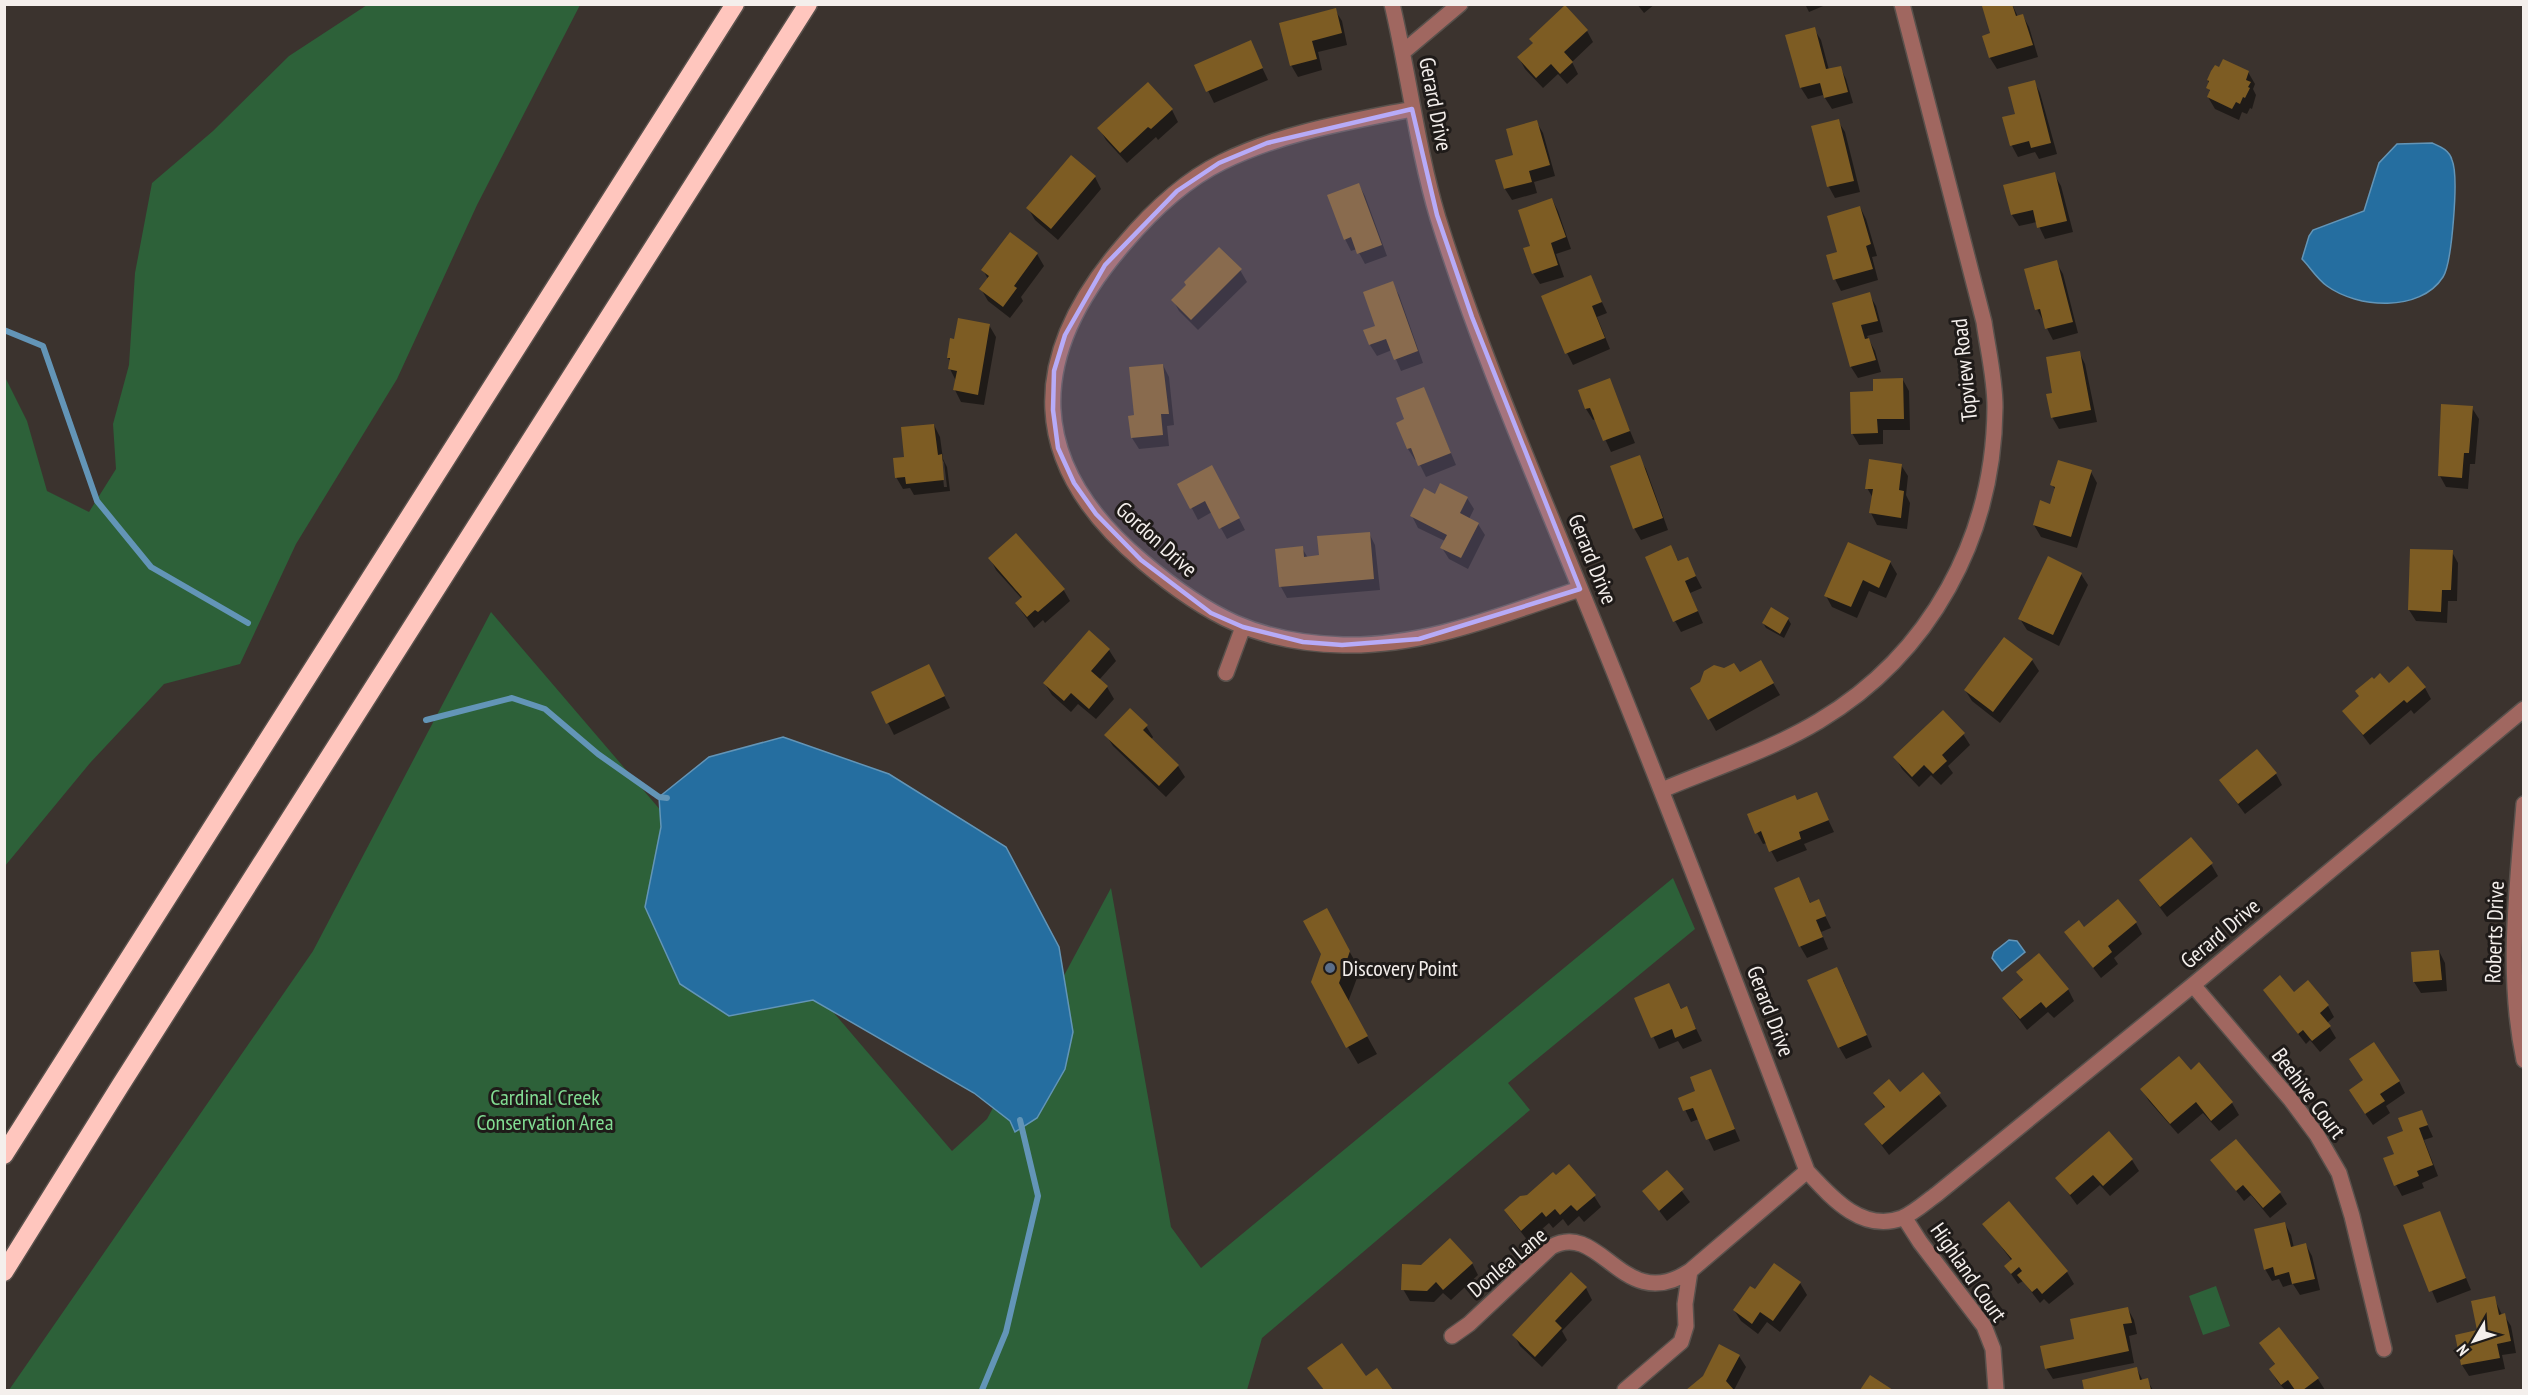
<svg xmlns="http://www.w3.org/2000/svg" width="2528" height="1395" font-family="'PT Sans Narrow',sans-serif">
<rect width="100%" height="100%" fill="#3b332e"/>
<path fill="#2d6139" d="M367 5H580L477 205 397 379 296 544 240 664 164 684 90 763 5 866V377L27 421 47 491 89 512 116 469 113 424 129 365 135 273 152 183 213 131 289 56Z
M491 612 952 1151 987 1119 1111 888 1171 1227 1201 1268 1673 878 1695 929 1508 1083 1530 1110 1262 1338 1247 1390H9L313 951Z
M2216 1286 2230 1326 2203 1335 2189 1296Z"/>
<path fill="#256ea0" stroke="#6395b7" stroke-width="1.5" d="M2432 143C2441 147 2449 150 2452 160 2459 176 2452 263 2443 277 2420 313 2357 308 2327 286 2317 279 2310 267 2302 259L2309 236 2313 230 2364 211 2379 163 2397 144Z
M783 737 889 774 1006 847 1059 947 1073 1032 1065 1069 1037 1118 1015 1132 1010 1121 974 1093 813 1000 729 1016 680 984 645 907 661 827 659 797 709 757Z
M2009 940 2017 941 2025 952 2002 971 1992 958 1994 952Z"/>
<path fill="#0007" fill-rule="evenodd" d="M1637 4H1655L1644 13Z
M1805 4H1828L1809 12Z
M1991 4H2012L2018 17 2023 16 2029 27 2038 57 1997 69 1990 58 1984 37 1992 34Z
M1335 10 1342 21 1347 45 1318 52 1322 70 1298 77 1291 65Z
M1814 29 1821 40 1829 70 1840 67 1846 79 1853 103 1832 109 1823 95 1808 99 1801 88Z
M1587 31 1593 42 1572 62 1578 74 1567 84 1558 74 1543 88 1525 69 1519 58Z
M1250 42 1268 80 1214 103 1196 66Z
M2248 72 2255 84 2253 89 2256 95 2252 109 2250 108 2247 114 2242 112 2239 120 2215 109 2208 97 2211 93 2208 88V80Z
M2034 81 2040 93 2057 154 2039 159 2035 152 2018 157 2012 146 2017 115Z
M1148 84 1172 110 1178 122 1158 140 1156 137 1127 163 1106 140 1099 128Z
M1536 121 1543 133 1555 176 1534 182 1537 193 1512 200 1505 189 1497 161 1515 156Z
M1838 121 1845 132 1860 192 1835 198 1829 187 1813 127Z
M1071 157 1095 177 1101 189 1058 240 1035 220 1028 208Z
M2054 174 2061 186 2073 232 2045 239 2037 222 2019 226 2012 215 2005 186Z
M1359 185 1365 196 1387 256 1365 264 1357 249 1351 251 1345 239Z
M1552 199 1558 211 1571 249 1556 254 1564 277 1540 284 1533 273 1532 247Z
M1860 207 1866 219 1877 256 1872 257 1878 280 1841 291 1835 279 1839 253Z
M1010 234 1037 254 1044 266 1021 297 1023 301 1010 318 988 301 981 289 988 279 983 270Z
M2056 262 2063 274 2078 333 2053 340 2037 309Z
M1240 270 1247 282 1198 330 1179 311 1173 300Z
M1590 277 1607 313 1597 317 1610 349 1573 365 1567 353Z
M1392 283 1399 295 1423 363 1401 371 1392 350 1377 356 1370 345Z
M1869 294 1876 306 1883 332 1867 336 1875 351 1881 372 1858 378 1851 367 1834 304Z
M989 325 996 337 984 405 961 402 955 390 956 381 950 369 951 362 948 358Z
M2079 352 2085 364 2097 422 2059 429 2052 417 2054 394Z
M1163 365 1169 377 1174 425 1167 426 1169 446 1139 449 1132 438 1136 417Z
M1609 380 1635 443 1611 452 1596 419 1593 420 1586 409 1580 391Z
M1903 380 1909 391 1910 430H1883V444L1859 445 1852 433 1874 393Z
M1424 389 1456 465 1426 477 1417 459 1415 460 1408 449 1406 420Z
M2472 408 2479 419 2475 464H2470L2468 489 2446 487 2440 476Z
M934 425 940 437 943 459 947 467 950 491 914 495 910 488 903 489 896 477 906 459ZM941 459 944 462 947 487H944Z
M1639 457 1646 469 1668 530 1641 540 1634 528Z
M1901 465 1908 476 1906 495 1910 503 1907 529 1877 525 1871 513 1873 498 1867 488Z
M2091 472 2097 483 2077 548 2041 537 2034 525 2051 505 2056 491 2052 485Z
M1218 478 1245 530 1227 539 1212 512 1198 520 1179 484Z
M1467 498 1474 509 1469 519 1478 524 1485 535 1468 569 1449 559 1442 548 1445 541 1418 528 1412 516Z
M1369 533 1375 545 1380 590 1287 598 1281 587 1302 548 1308 558 1321 557Z
M1671 547 1679 562 1687 559 1702 588 1690 593 1703 623 1681 632 1675 621Z
M2452 552 2458 563 2457 601H2448L2447 623 2416 621 2409 610Z
M990 558 1063 589 1070 601 1045 623 1043 620 1034 628 1016 604 1022 599 996 570Z
M1890 562 1897 574 1886 598 1869 591 1857 618 1832 607 1826 596Z
M2081 574 2088 585 2059 646 2027 630 2020 619Z
M1788 619 1791 624 1784 638 1766 628 1763 623Z
M1109 650 1116 661 1099 680 1107 687 1114 699 1096 719 1078 704 1071 712 1052 695 1045 684Z
M2032 660 2039 671 2000 723 1972 701 1965 690Z
M1761 662 1780 695 1716 731 1692 688 1739 673Z
M935 677 950 708 894 735 873 693Z
M2388 685 2425 688 2431 699 2414 714 2411 710 2370 745 2344 711 2360 697Z
M1146 726 1153 737 1151 740 1178 766 1185 777 1166 797 1113 746 1106 735Z
M1963 734 1970 745 1948 766 1953 773 1941 785 1931 775 1919 787 1902 769 1895 757Z
M2276 774 2282 785 2245 814 2220 780Z
M1816 794 1834 832 1804 844 1807 850 1777 862 1767 843 1763 844 1757 833 1797 802Z
M2211 864 2218 876 2167 917 2140 881Z
M1799 879 1811 904 1818 901 1831 928 1821 932 1828 949 1807 958 1800 946Z
M2136 923 2142 934 2114 958 2118 964 2101 978 2066 933Z
M1336 928 1360 970 1348 1002 1377 1054 1358 1064 1348 1047 1322 954Z
M2439 951 2445 963 2447 991 2421 993 2414 982Z
M2018 973 2068 989 2074 1001 2054 1018 2048 1012 2027 1030 2003 998 2023 981Z
M1843 980 1872 1047 1846 1059 1839 1047Z
M1669 985 1682 1010 1686 1008 1702 1041 1683 1049 1678 1041 1659 1049 1636 999Z
M2264 990 2294 994 2328 1006 2334 1017 2327 1023 2336 1038 2320 1052 2310 1040 2306 1044Z
M2199 1065 2232 1103 2239 1115 2219 1131 2203 1113 2178 1134 2149 1101 2142 1090 2191 1072Z
M1710 1071 1740 1141 1714 1151 1699 1119 1691 1122 1680 1099 1697 1092Z
M1923 1074 1947 1106 1889 1155 1866 1125 1885 1109 1875 1093 1900 1095Z
M2399 1081 2405 1093 2386 1106 2390 1113 2373 1125 2357 1102Z
M2421 1111 2433 1137 2424 1140 2438 1176 2422 1183 2424 1188 2402 1196 2396 1185V1155L2405 1132Z
M2108 1133 2132 1160 2139 1171 2110 1196 2100 1185 2077 1205 2057 1178Z
M2236 1141 2280 1193 2287 1204 2270 1218 2251 1195 2244 1201 2212 1160Z
M1667 1172 1690 1202 1667 1221 1644 1191Z
M1594 1196 1601 1207 1584 1222 1579 1216 1568 1226 1563 1219 1553 1228 1549 1223 1528 1241 1505 1211Z
M2009 1203 2067 1272 2074 1284 2049 1304 2044 1299 2040 1303 2023 1281 2018 1284 2013 1277 2006 1266 2012 1261 1984 1224Z
M2439 1213 2471 1290 2437 1303 2405 1226Z
M2285 1224 2291 1235 2294 1248 2306 1245 2312 1256 2320 1290 2300 1295 2293 1284 2283 1287 2279 1279 2272 1281 2265 1269Z
M1472 1263 1478 1275 1451 1300 1443 1293 1434 1302 1410 1301 1403 1289Z
M1775 1265 1800 1283 1807 1295 1780 1332 1767 1322 1758 1334 1741 1321 1734 1310 1756 1291Z
M1586 1288 1592 1300 1562 1331 1567 1340 1542 1367 1520 1346 1514 1335Z
M2494 1298 2502 1315H2504L2511 1326 2516 1353 2502 1355 2505 1369 2469 1376 2462 1365 2457 1336 2479 1331Z
M2128 1309 2134 1320 2137 1334 2129 1336 2134 1363 2053 1379 2046 1368 2076 1340Z
M2279 1329 2318 1379 2325 1390H2285L2277 1381 2271 1370 2276 1366 2261 1343Z
M1739 1356 1746 1367 1734 1390H1688L1704 1377Z
M1309 1368 1366 1378 1377 1370 1391 1390H1324Z
M2137 1369 2143 1381 2147 1380 2153 1390H2086L2084 1381Z"/>
<g fill="none" stroke-linecap="round" stroke-linejoin="round">
<path stroke="#6395b7" stroke-width="6" d="M4 330 43 346 97 501 151 567 248 623
M426 720 512 698 545 709 598 754 659 797 667 798
M982 1390 1006 1332 1038 1196 1020 1120"/>
</g>
<path fill="#7d5c23" d="M1986 4H2012L2016 16 2023 14 2033 45 1989 58 1982 36 1990 33 1982 6Z
M1565 5 1588 30 1564 52 1573 62 1560 74 1551 64 1536 78 1517 57 1533 43 1529 39Z
M1336 8 1342 33 1312 41 1317 59 1290 66 1279 23Z
M1815 27 1826 69 1841 66 1848 92 1824 98 1820 83 1800 88 1785 35Z
M1251 40 1263 68 1206 92 1194 65Z
M2223 59 2249 71 2246 80 2251 82 2248 87 2250 88 2245 98 2243 97 2240 104 2236 102 2232 109 2207 97 2210 90 2206 88 2209 81 2207 80 2211 71 2215 65 2219 67Z
M2035 80 2051 143 2031 148 2029 141 2010 146 2002 117 2015 114 2008 87Z
M1148 82 1173 109 1151 129 1148 127 1120 153 1097 128Z
M1839 119 1854 181 1827 187 1811 126Z
M1537 120 1550 165 1529 171 1532 182 1504 189 1495 160 1513 155 1506 129Z
M1071 155 1096 176 1051 229 1026 208Z
M2055 172 2067 221 2037 228 2033 210 2011 215 2003 185Z
M1359 183 1382 245 1357 254 1351 237 1344 240 1327 195Z
M1552 198 1566 237 1551 243 1558 265 1532 274 1523 248 1530 246 1518 210Z
M1860 206 1871 244 1866 246 1873 269 1833 280 1826 255 1837 252 1827 216Z
M1010 232 1038 253 1014 286 1017 288 1003 307 979 289 989 276 981 270Z
M1219 247 1242 269 1191 320 1171 300 1186 285 1184 282Z
M2057 260 2073 322 2045 329 2040 309 2035 310 2024 269Z
M1591 275 1602 302 1592 306 1605 338 1565 354 1541 296Z
M1393 281 1418 351 1394 360 1386 339 1369 345 1363 330 1375 326 1363 292Z
M1870 292 1878 321 1861 325 1865 339 1869 338 1876 360 1850 367 1832 303Z
M958 318 990 324 978 395 953 390 957 371 948 369 950 358H947L950 338 954 339Z
M2080 351 2091 410 2051 418 2046 394 2052 393 2046 357Z
M1163 364 1169 414H1161L1163 435 1131 438 1128 416 1134 415 1129 367Z
M1610 378 1630 431 1603 441 1590 408 1585 409 1578 390Z
M1903 378 1904 419H1877L1878 433 1851 434 1850 392 1873 391V379Z
M1424 387 1451 453 1418 466 1411 448 1407 449 1396 423 1404 419 1396 398Z
M2441 404 2473 406 2469 453H2464L2462 478 2438 476Z
M934 424 938 455 942 454 944 480 906 484 905 477 895 478 893 458 904 457 901 427Z
M1640 455 1663 518 1633 529 1610 466Z
M1869 459 1902 464 1899 490 1904 491 1901 518 1869 513 1873 489H1865Z
M2058 460 2092 470 2071 537 2033 525 2040 500 2050 504 2055 487 2050 485Z
M1212 465 1240 518 1219 529 1205 501 1190 509 1177 484Z
M1440 483 1468 497 1460 513 1479 523 1461 558 1440 548 1447 535 1410 516 1424 488 1435 494Z
M1370 532 1374 579 1279 587 1275 549 1303 546 1304 557 1319 555 1317 536Z
M1016 533 1065 589 1038 612 1035 610 1027 617 1015 603 1022 597 988 558Z
M1848 542 1891 561 1879 588 1863 580 1851 607 1824 596Z
M1671 545 1678 561 1688 557 1696 576 1685 581 1698 611 1673 622 1645 557Z
M2410 549 2453 550 2451 590H2442L2441 612 2408 610Z
M2048 556 2082 573 2053 635 2018 619Z
M1771 607 1789 618 1780 634 1762 623Z
M1089 630 1110 649 1091 671 1108 686 1089 709 1071 693 1064 701 1043 683Z
M2004 637 2033 659 1993 712 1964 690Z
M1761 660 1774 683 1708 720 1690 688 1700 682 1704 671 1714 665 1724 668 1734 663 1740 672Z
M929 664 945 696 886 724 871 692Z
M2408 666 2426 687 2407 703 2404 700 2363 735 2342 711 2359 696 2355 691 2372 677 2374 679 2380 673 2389 683Z
M1130 708 1148 725 1143 730 1179 765 1159 786 1104 735Z
M1943 710 1965 733 1942 755 1947 761 1933 774 1924 765 1912 777 1893 757Z
M2257 749 2277 773 2238 804 2219 780Z
M1817 792 1829 820 1799 832 1801 839 1769 852 1761 831 1755 834 1747 814 1795 795 1797 800Z
M2191 837 2213 863 2160 907 2139 880Z
M1799 877 1810 903 1819 899 1826 916 1816 920 1823 937 1799 947 1774 888Z
M2118 899 2137 922 2108 946 2112 952 2093 968 2064 932 2079 920 2084 927Z
M1327 908 1350 951 1339 983 1368 1036 1346 1048 1311 982 1321 954 1303 921Z
M2439 950 2442 980 2413 982 2411 952Z
M2039 953 2069 989 2046 1008 2041 1002 2020 1019 2002 998 2023 980 2016 972Z
M1837 967 1867 1035 1838 1048 1807 980Z
M2280 975 2294 992 2308 980 2329 1005 2320 1013 2331 1026 2312 1041 2303 1030 2298 1034 2263 990Z
M1669 983 1681 1009 1687 1006 1696 1029 1675 1038 1672 1029 1651 1038 1634 998Z
M2374 1042 2400 1081 2380 1094 2385 1101 2365 1114 2349 1090 2363 1080 2349 1059Z
M2179 1056 2191 1070 2199 1062 2233 1102 2211 1121 2196 1102 2170 1124 2140 1089Z
M1711 1069 1735 1129 1706 1140 1693 1108 1683 1111 1678 1098 1695 1091 1690 1077Z
M1923 1072 1941 1093 1882 1145 1864 1124 1885 1107 1873 1093 1889 1079 1900 1092Z
M2422 1110 2428 1125 2419 1128 2433 1165 2417 1171 2419 1176 2394 1186 2383 1158 2394 1154 2387 1137 2403 1131 2398 1118Z
M2109 1131 2133 1159 2103 1186 2093 1175 2070 1195 2055 1178Z
M2236 1139 2281 1192 2263 1208 2243 1185 2236 1191 2210 1160Z
M1569 1164 1596 1195 1577 1211 1571 1205 1560 1215 1555 1209 1546 1217 1542 1212 1521 1231 1504 1210 1520 1196 1527 1195 1553 1172 1556 1175Z
M1667 1170 1684 1189 1659 1211 1642 1191Z
M2009 1201 2068 1271 2042 1294 2037 1288 2032 1292 2017 1275 2022 1271 2019 1267 2011 1274 2004 1266 2012 1259 1982 1224Z
M2440 1211 2466 1278 2429 1292 2403 1225Z
M2285 1222 2291 1247 2306 1243 2315 1279 2292 1284 2289 1272 2275 1276 2273 1267 2264 1270 2254 1229Z
M1450 1238 1473 1263 1443 1290 1436 1282 1427 1291 1401 1290 1402 1264 1421 1265Z
M1774 1263 1801 1282 1773 1321 1760 1312 1752 1324 1733 1310 1750 1286 1755 1289Z
M1571 1272 1587 1287 1555 1321 1562 1328 1535 1357 1512 1335Z
M2495 1296 2499 1315 2505 1313 2511 1341 2497 1344 2500 1358 2461 1365 2455 1335 2477 1330 2471 1301Z
M2128 1307 2132 1323 2123 1324 2129 1351 2045 1369 2040 1346 2074 1339 2070 1319Z
M2279 1327 2319 1378 2303 1390H2295L2288 1380 2281 1385 2269 1369 2275 1364 2259 1343Z
M1342 1343 1366 1376 1377 1368 1393 1390H1324L1307 1368Z
M1719 1344 1740 1355 1726 1381 1734 1390H1686L1703 1376Z
M2137 1367 2140 1380 2148 1378 2151 1390H2084L2082 1380Z
M1870 1375 1893 1390H1860Z"/>
<g fill="none" stroke-linecap="round" stroke-linejoin="round">
<g stroke="#59514c" stroke-width="18">
<path id="minor" d="M1392 4C1409 75 1417 148 1438 218 1483 362 1546 502 1602 642 1673 817 1740 994 1807 1171 1831 1197 1862 1233 1902 1218 1914 1213 1926 1202 1937 1194L2193 985 2524 709
M1403 52 1460 4
M1412 109C1347 122 1281 133 1222 162 1183 181 1151 212 1124 244 1026 357 1026 464 1143 562 1207 616 1258 643 1343 645 1426 647 1503 614 1580 589
M1226 673 1243 627
M1662 790C1714 768 1771 750 1819 721 1931 654 1994 537 1995 407 1995 379 1988 350 1984 322L1902 4
M2524 804C2517 890 2506 975 2524 1060
M2193 985 2291 1100 2317 1135 2339 1173 2352 1216 2384 1349
M1904 1217 1920 1242 1984 1326 1993 1349 1996 1390
M1452 1336 1469 1324 1551 1247C1601 1219 1623 1316 1690 1271
M1625 1390 1681 1342 1686 1326 1685 1304 1690 1271 1807 1171"/>
</g>
<g stroke="#59514c" stroke-width="21">
<path id="highway" d="M4 1155 735 4
M4 1272 120 1086 808 4"/>
</g>
<use href="#minor" stroke="#a06760" stroke-width="15"/>
<use href="#highway" stroke="#ffc6be" stroke-width="18"/>
</g>
<path fill="#b7abf8" fill-opacity="0.2" stroke="#b7abf8" stroke-width="4.5" stroke-linejoin="round" d="M1412 109 1437 215 1472 317 1580 589 1419 639 1342 645 1303 642 1243 627 1211 613 1141 560 1096 514 1074 483 1058 448 1053 410 1054 371 1065 335 1105 265 1177 191 1219 163 1267 143Z"/>
<circle fill="#5c6f8a" stroke="#1f1b19" stroke-width="2" cx="1330" cy="968" r="6"/>
<g text-anchor="middle" stroke-width="6" stroke-linejoin="round" paint-order="stroke">
<g font-size="22" fill="#f4efec" stroke="#1f1b19">
<text transform="translate(1436 104) rotate(79)" y="8">Gerard Drive</text>
<text transform="translate(1964 370) rotate(-96)" y="8">Topview Road</text>
<text transform="translate(1157 539) rotate(42)" y="8">Gordon Drive</text>
<text transform="translate(1593 559) rotate(68)" y="8">Gerard Drive</text>
<text transform="translate(2494 932) rotate(-88)" y="8">Roberts Drive</text>
<text transform="translate(2220 933) rotate(-40)" y="8">Gerard Drive</text>
<text transform="translate(1771 1011) rotate(69)" y="8">Gerard Drive</text>
<text transform="translate(2309 1093) rotate(53)" y="8">Beehive Court</text>
<text transform="translate(1507 1262) rotate(-40)" y="8">Donlea Lane</text>
<text transform="translate(1969 1272) rotate(55)" y="8">Highland Court</text>
</g>
<g font-size="22" fill="#f4efec" stroke="#1f1b19" text-anchor="start">
<text x="1342" y="976">Discovery Point</text>
</g>
<g font-size="22" fill="#82dd93" stroke="#1f1b19">
<text x="545" y="1105">Cardinal Creek<tspan x="545" dy="25">Conservation Area</tspan></text>
</g>
</g>
<rect width="2528" height="1395" fill="none" stroke="#f4efec" stroke-width="12"/>
<g transform="translate(2474 1341) rotate(231)" stroke="#1f1b19" stroke-width="4.5" paint-order="stroke">
<path d="M0-4.5L10 22L0 15L-10 22Z" fill="#f4efec"/>
<text y="-9" font-size="16" font-weight="bold" text-anchor="middle" fill="#f4efec">N</text>
</g>
</svg>
